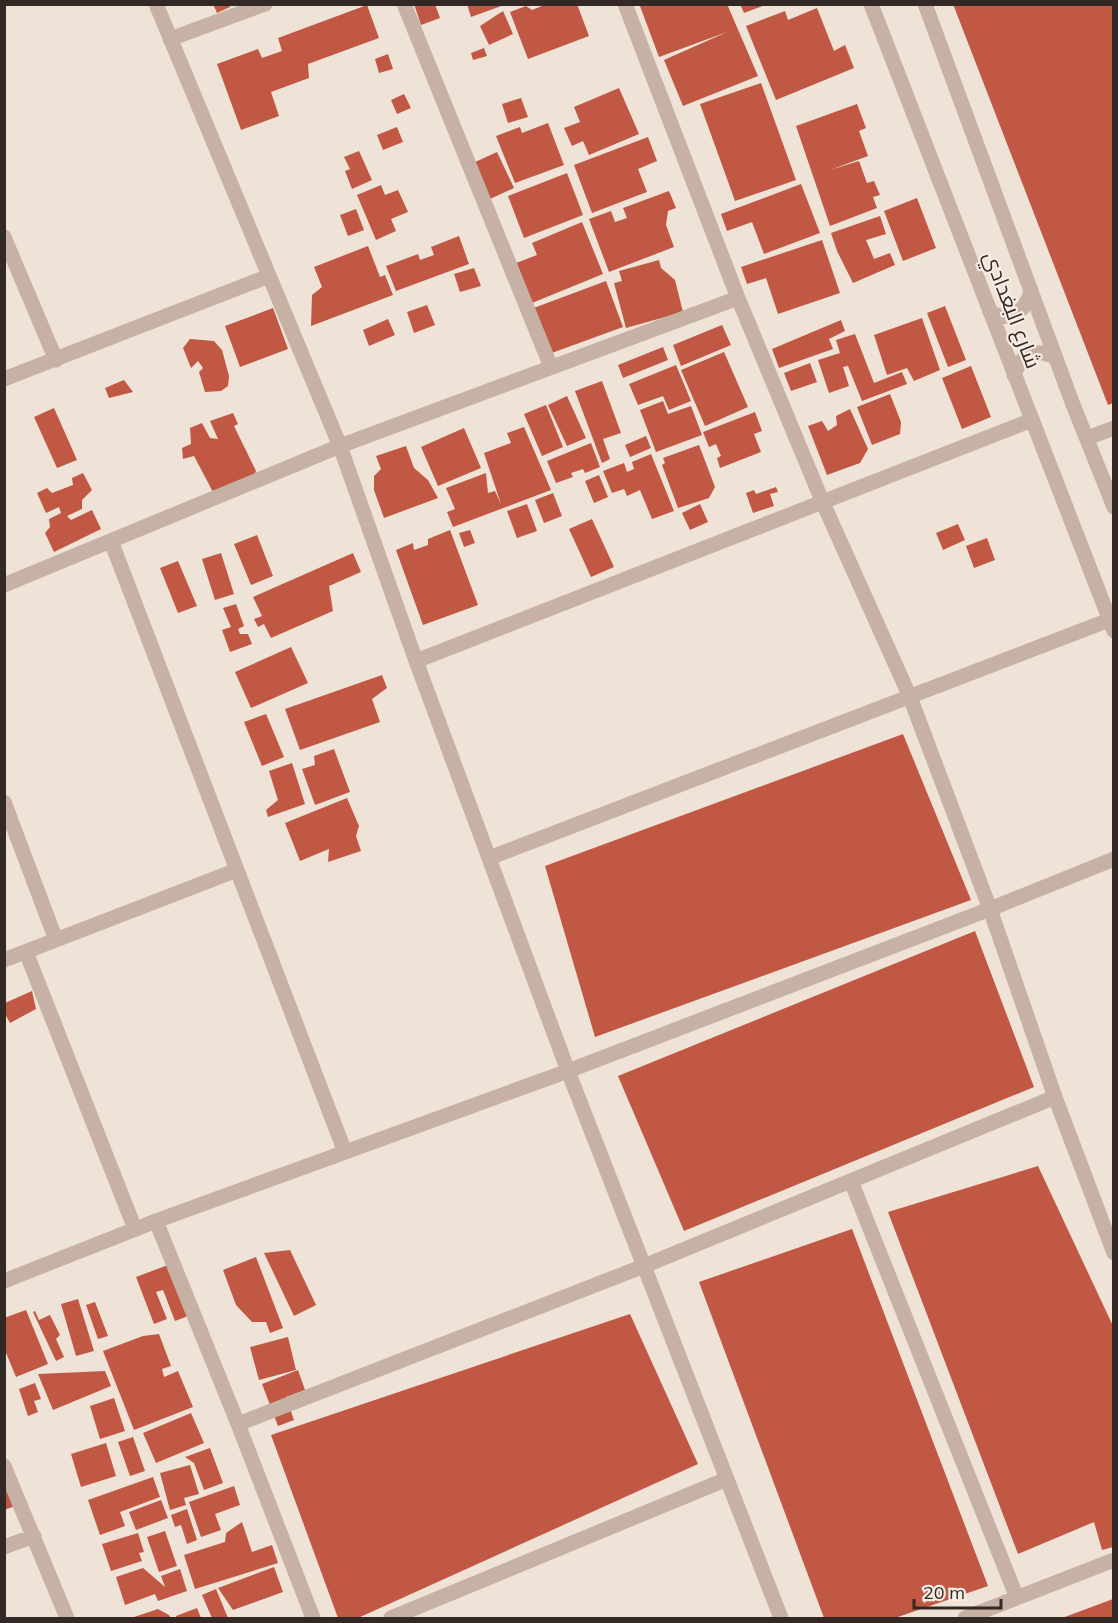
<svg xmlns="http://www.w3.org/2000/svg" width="1118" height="1623" font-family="Mulish,Cairo,sans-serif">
<rect width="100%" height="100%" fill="#efe2d7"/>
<path fill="#c05844" d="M213 4H229L230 7 217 13Z
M414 4H435L440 18 421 25Z
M467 4H504V5L471 17Z
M547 4H577L589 36 528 59 510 12 526 6 532 10Z
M643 4H727L758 76 683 106 664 60 727 32 659 57 640 6Z
M740 4H765V5L744 13Z
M953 4H1113V403L1108 405Z
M367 5 379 38 308 64 309 78 271 92 279 116 241 130 217 64 258 49 262 58 282 51 278 38Z
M817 8 834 51 845 45 854 68 776 100 746 26 785 11 788 20Z
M503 11 513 34 489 45 480 26Z
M484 48 487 56 473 60 471 53Z
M388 54 393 69 379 73 375 59Z
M761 83 796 180 735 201 700 104Z
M619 88 639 134 589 155 583 141 572 146 564 128 580 122 574 107Z
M404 94 411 108 397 114 391 100Z
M521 98 528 117 508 123 502 104Z
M857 104 866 128 859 131 868 156 830 170 859 161 867 183 874 181 880 195 873 197 877 208 830 226 796 126Z
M548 123 564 165 515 183 496 136 520 127 522 133Z
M397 127 403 142 383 150 377 135Z
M648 137 657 161 638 169 647 192 592 213 574 165Z
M359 151 372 180 352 189 345 171 350 169 344 157Z
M497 152 514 188 490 199 473 163Z
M567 173 583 215 524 238 508 196Z
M801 184 820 233 764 254 752 222 727 231 721 214Z
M381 185 385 195 398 190 408 212 391 219 396 231 376 240 357 195Z
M669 191 676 208 668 211 666 225 674 247 609 272 589 219 611 211 615 222 627 218 623 208Z
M917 198 936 248 903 261 884 211Z
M356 209 364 230 348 236 340 215Z
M880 216 886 234 866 240 874 259 890 253 895 265 853 283 837 251 831 233Z
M582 222 603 274 532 303 516 263 537 255 532 243Z
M459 236 469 264 396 291 386 266 418 254 420 260 434 255 431 247Z
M822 240 840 293 778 314 766 278 747 284 741 267Z
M368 246 380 277 385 275 393 295 311 326 312 295 322 287 314 267Z
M659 260 661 268 675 280 683 312 626 328 614 283 622 281 619 271Z
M474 268 481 286 460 292 454 274Z
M606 281 623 327 549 354 531 309Z
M427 305 435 325 414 333 407 312Z
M945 306 966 360 948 367 927 313Z
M273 308 288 349 240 367 225 326Z
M922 318 940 370 914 381 907 368 887 375 874 335Z
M388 319 395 335 369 346 363 330Z
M841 320 845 331 829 339 833 349 779 368 772 349Z
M722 325 731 345 681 366 673 345Z
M855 334 874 383 902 372 907 384 862 401 848 366 843 367 849 386 829 393 818 360 840 353 836 340Z
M190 339 214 341 222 350 229 376 228 386 221 391 205 392 199 372 203 368 198 361 191 368 183 348Z
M663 347 668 360 623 378 618 365Z
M724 352 748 407 705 426 681 370Z
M810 363 817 382 791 391 784 373Z
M676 365 691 401 669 410 663 396 638 405 629 384Z
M971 366 991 417 962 429 942 378Z
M124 380 133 392 109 398 105 388Z
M602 381 621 433 603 439 610 459 602 463 575 391Z
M890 394 901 422 900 434 872 445 857 407Z
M567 396 586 438 567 446 548 405Z
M663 401 668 414 691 406 702 435 656 452 640 410Z
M546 405 563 447 542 456 524 414Z
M54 408 77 460 57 468 34 417Z
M850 409 868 449 860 463 827 475 808 426 822 421 828 431 837 425 836 416Z
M755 412 762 431 754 434 761 452 720 468 717 458 721 456 716 444 709 447 703 432Z
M233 413 238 424 234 426 256 471 254 476 213 492 194 456 183 459 182 448 191 444 190 428 202 423 210 438 218 439 210 421Z
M524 427 551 490 453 527 447 512 455 509 446 488 486 473 488 493 495 491 501 504 484 453 511 443 507 433Z
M464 428 481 468 438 486 421 447Z
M646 436 651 448 630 457 625 445Z
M591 443 600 467 585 473 583 469 571 473 573 477 556 483 547 461Z
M699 445 715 487 709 498 678 508 662 465 665 463 663 458Z
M406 446 414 468 428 480 438 498 384 518 374 490V476L381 469 376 456Z
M651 454 674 511 652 519 640 490 627 496 624 489 612 493 603 471 624 463 627 472 634 469 632 462Z
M83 473 92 490 82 500V509L67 516 71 520 92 510 101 529 54 552 45 533 50 527 49 519 61 513 59 507 46 513 37 493 47 488 52 493 73 485 72 478Z
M599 475 608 497 594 503 585 481Z
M776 487 778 492 770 494 774 506 753 513 746 493 754 490 756 494Z
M553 493 562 516 544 523 535 500Z
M527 504 537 531 517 538 507 511Z
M700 504 708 522 690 530 682 513Z
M592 519 614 567 591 577 569 529Z
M958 524 965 540 943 550 936 533Z
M450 530 478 605 423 625 396 550 413 543 414 550 428 545V539Z
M470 530 475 543 464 547 459 533Z
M257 535 273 576 251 585 234 544Z
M987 538 995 560 974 568 966 546Z
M221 553 234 594 215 600 202 559Z
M353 553 361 572 329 586 333 611 271 638 264 624 258 627 254 619 262 616 253 597Z
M178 561 197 606 178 613 160 568Z
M236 604 244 626 238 629 240 634H248L252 644 230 652 222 630 231 627 223 608Z
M291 647 308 683 251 708 235 672Z
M382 675 387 688 372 699 380 722 300 750 285 709Z
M266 714 284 757 262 766 244 722Z
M903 734 971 900 595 1037 545 866Z
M334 749 350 792 315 805 302 769 315 765 314 756Z
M292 763 305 804 268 817 266 810 278 800 269 771Z
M347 798 359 826 356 836 361 851 328 862 329 849 300 861 285 823Z
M975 931 1034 1087 684 1231 618 1076Z
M32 991 36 1009 10 1023 5 1014V1003Z
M1038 1166 1113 1326V1547L1102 1550 1094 1522 1018 1554 888 1212Z
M852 1229 988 1586 895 1618H824L699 1282Z
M290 1250 316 1305 294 1316 264 1253Z
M256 1257 283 1328 270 1333 266 1322H252L236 1305 223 1270Z
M168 1265 188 1316 175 1321 163 1290 156 1292 167 1319 154 1324 136 1277Z
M78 1299 94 1351 76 1356 61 1304Z
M95 1302 108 1336 98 1339 86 1305Z
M26 1310 48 1364 16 1377 4 1348V1318Z
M35 1311 39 1320 50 1315 60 1335 56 1339 64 1357 56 1361 33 1312Z
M630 1314 698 1464 358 1618H338L271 1435Z
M159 1334 171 1366 162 1369 164 1377 178 1371 193 1407 134 1430 103 1351 143 1336Z
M288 1337 296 1370 259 1380 250 1347Z
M298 1370 305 1390 286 1397 294 1420 278 1426 262 1384Z
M105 1371 111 1386 53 1410 38 1374Z
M35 1383 41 1399 34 1401 38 1412 28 1416 19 1389Z
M114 1398 125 1431 100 1439 90 1406Z
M191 1413 204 1443 156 1463 143 1433Z
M133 1437 145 1471 130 1476 118 1442Z
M106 1443 116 1476 81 1487 71 1454Z
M210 1448 223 1483 204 1490 194 1463 185 1457Z
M190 1465 199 1494 184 1498 186 1505 170 1510 160 1473Z
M4 1472 18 1505 4 1510Z
M153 1477 160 1497 120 1512 125 1526 100 1535 88 1500Z
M234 1486 240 1505 215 1514 221 1530 201 1537 189 1502Z
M161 1500 168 1518 136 1530 129 1512Z
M187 1509 197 1540 187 1544 181 1525 175 1527 171 1515Z
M242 1522 252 1552 272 1545 278 1563 195 1589 184 1555 225 1542 226 1533Z
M165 1531 177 1566 159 1572 147 1537Z
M138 1533 144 1552 139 1553 142 1561 111 1571 102 1544Z
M274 1567 283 1592 233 1610 218 1588Z
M143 1568 165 1587 161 1576 180 1569 187 1591 158 1601 155 1594 125 1605 116 1577Z
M216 1589 228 1618H212L202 1595Z
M1113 1599V1618H1062Z
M197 1608 201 1618H177L176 1616Z
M158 1609 169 1615 171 1618H131Z"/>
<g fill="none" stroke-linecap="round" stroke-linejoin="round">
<path stroke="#c6b1a4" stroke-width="15" d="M156 4 340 446 416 661 568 1071 781 1618
M404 4 551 367
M625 4 738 298 823 503 910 697 990 909 1055 1097 1114 1253
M170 39 265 4
M4 237 56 360
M4 379 269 276
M1087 438 1114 428
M111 541 345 1152
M4 585 340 446 738 298
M416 661 1032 420
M4 802 56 940
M489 858 1109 620
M26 952 135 1229
M4 960 237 870
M851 1181 1017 1598
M156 1221 238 1424 313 1618
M4 1281 156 1221 568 1071 990 909 1114 859
M238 1424 644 1266 1055 1097
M4 1466 67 1618
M4 1547 34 1536
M391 1618 727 1479
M965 1618 1114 1560"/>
<path stroke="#c6b1a4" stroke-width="15" d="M871 4 1114 631
M925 4 1072 402 1114 507
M990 312C1009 323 1025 312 1031 292
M1014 375C1022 353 1035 348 1055 357"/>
</g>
<g text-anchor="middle" stroke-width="4.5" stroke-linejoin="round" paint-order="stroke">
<g font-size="21" fill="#322825" stroke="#f7ece3">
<text transform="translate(1012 310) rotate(69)" y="7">شارع البغدادي</text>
</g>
</g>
<rect width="1118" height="1623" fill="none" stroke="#322825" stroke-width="12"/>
<path d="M914 1599v9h87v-9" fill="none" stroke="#322825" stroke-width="3"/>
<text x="923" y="1599" font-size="18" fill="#322825" stroke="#f7ece3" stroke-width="4.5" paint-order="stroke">20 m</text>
</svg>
